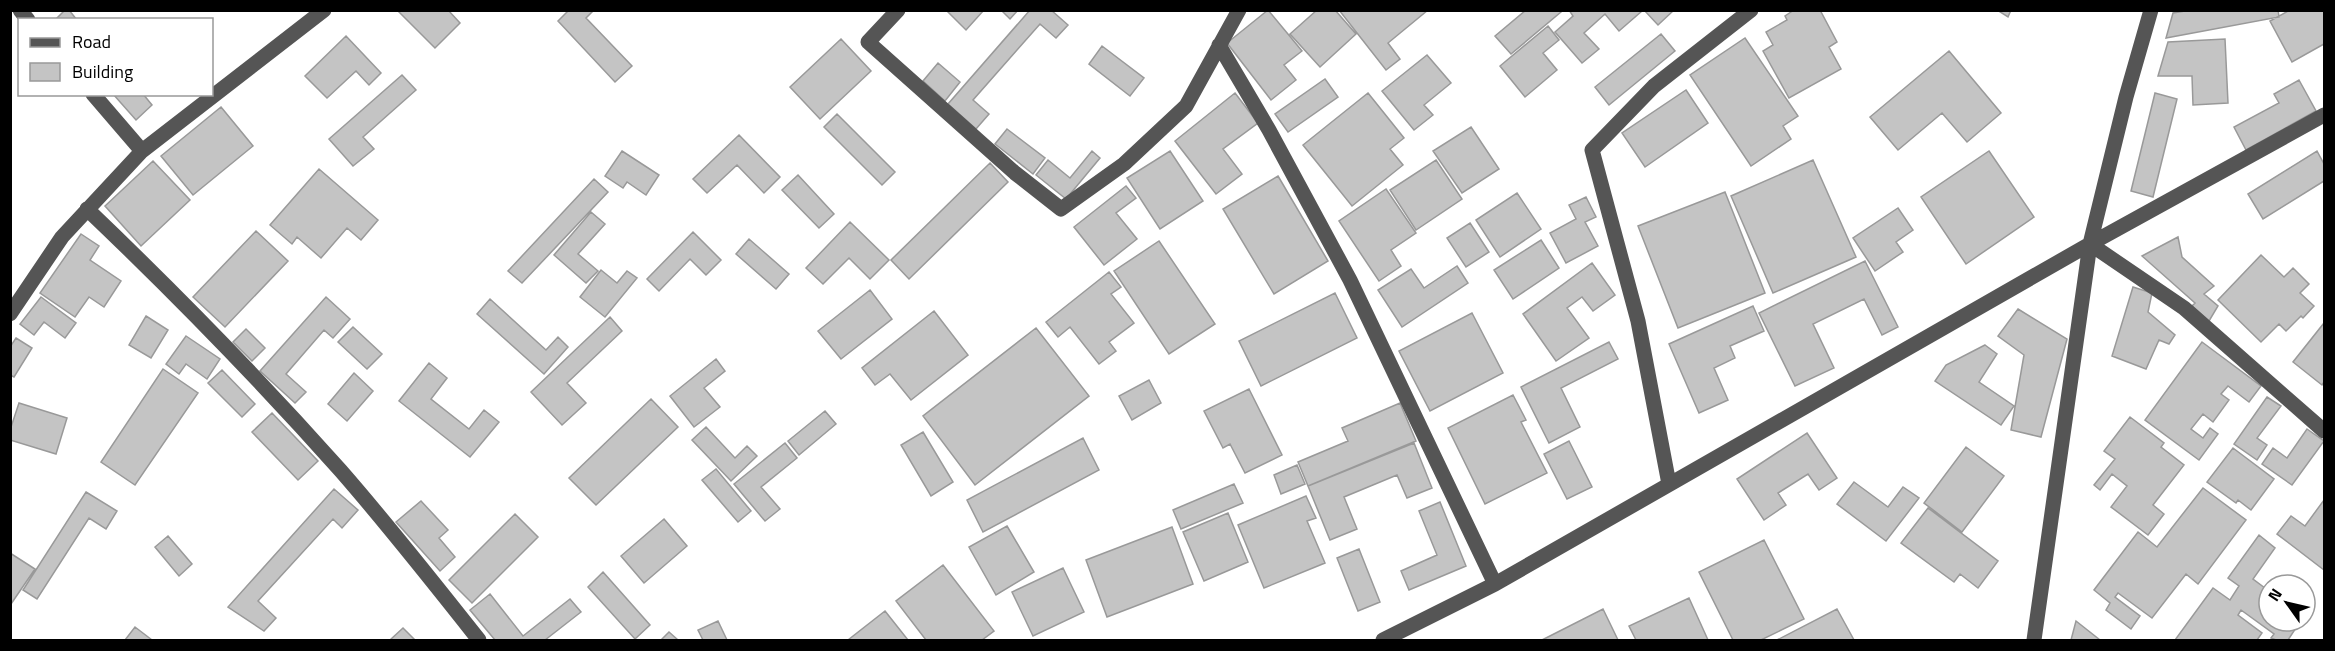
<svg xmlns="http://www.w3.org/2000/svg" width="2335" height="651" font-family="'Titillium Web',sans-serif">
<rect width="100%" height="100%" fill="#fff"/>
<path fill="#c4c4c4" stroke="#999" stroke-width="1.5" d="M65 10H69L77 20H55Z
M397 10H448L460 23 435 48Z
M569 10H594L586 18 632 66 615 82 558 21Z
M946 10H984L966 30Z
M1001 10H1018L1010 19Z
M1030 10H1051L1068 25 1056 38 1040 24 973 100 989 114 976 129 948 104Z
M1268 10 1302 51 1284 65 1296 80 1271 100 1227 43Z
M1317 10H1335L1356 34 1320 67 1290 34Z
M1339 10H1428L1388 43 1400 59 1386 70Z
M1526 10H1559L1561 12 1511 54 1495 36Z
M1569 10H1641L1642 11 1619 31 1605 14 1584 33 1599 49 1582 63 1555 32 1573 16Z
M1644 10H1674L1658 25Z
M1794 10H1820L1837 42 1829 47 1841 69 1789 98 1763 51 1773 45 1766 32 1787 20 1785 16Z
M1997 10H2011L2008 17Z
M2191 10H2278L2279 17 2166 38 2173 13Z
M2290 10H2324V44L2292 62 2270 21Z
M1548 26 1559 40 1543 53 1557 70 1525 97 1500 66Z
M1661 34 1675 51 1609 105 1595 87Z
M346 36 381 73 369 85 356 71 327 98 305 76Z
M1745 38 1798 116 1783 126 1791 139 1751 166 1690 75Z
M841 39 871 71 820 119 790 87Z
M2225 39 2228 103 2193 105 2192 76H2158L2168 42Z
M1102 46 1144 78 1130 96 1089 64Z
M1949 51 2001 113 1967 142 1942 113 1898 150 1870 117Z
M1427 55 1451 83 1424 105 1433 115 1414 130 1382 91Z
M938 63 960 82 945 101 923 81Z
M402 75 416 90 363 137 374 149 353 166 329 139Z
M1325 79 1338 97 1288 132 1275 114Z
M2299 80 2316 111 2246 150 2234 127 2279 103 2274 94Z
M1686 90 1708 123 1645 167 1622 133Z
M1235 93 1258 123 1223 149 1242 174 1216 194 1175 141Z
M1368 93 1404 138 1390 149 1403 165 1352 206 1303 145Z
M2155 93 2177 99 2153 197 2131 191Z
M113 94H143L152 105 136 120Z
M221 107 253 146 193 195 161 156Z
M837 114 895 172 882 185 824 127Z
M1471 127 1499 169 1462 193 1433 151Z
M1007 129 1045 158 1033 174 995 144Z
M739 135 780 177 764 193 737 165 707 193 693 179Z
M622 151 659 175 646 195 627 182 623 188 605 176Z
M1092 151 1100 158 1066 199 1036 175 1048 160 1070 178Z
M1170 151 1203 201 1160 229 1127 178Z
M1989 151 2034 217 1966 264 1921 197Z
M2317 151 2324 164V181L2263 219 2248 194Z
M1436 160 1462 199 1416 230 1390 190Z
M1813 160 1856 257 1773 293 1731 196Z
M153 161 190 200 141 246 105 206Z
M990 163 1008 182 909 279 891 260Z
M319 169 378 220 361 240 347 228 321 258 297 237 292 244 270 225Z
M798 175 834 214 819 228 782 190Z
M1278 176 1328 261 1274 294 1223 209Z
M594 179 608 192 522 283 508 271Z
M1126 186 1136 198 1116 213 1137 239 1104 265 1074 227Z
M1386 189 1416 233 1391 250 1401 266 1379 281 1339 221Z
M1725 192 1765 293 1678 328 1638 226Z
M1517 193 1541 229 1500 257 1476 220Z
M1586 197 1596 217 1585 222 1598 246 1566 263 1550 233 1576 219 1569 205Z
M1898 208 1913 230 1896 242 1903 252 1875 271 1853 238Z
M591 212 605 224 578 254 598 271 586 283 554 255Z
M850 222 889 260 870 279 849 258 823 284 806 268Z
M1470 223 1489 252 1466 267 1447 238Z
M256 231 288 261 225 327 193 297Z
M693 232 721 260 706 275 690 259 659 291 647 279Z
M81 234 99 246 90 260 121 281 104 307 89 297 75 317 40 293Z
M2178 237 2182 257 2214 286 2204 294 2218 306 2209 321 2192 306 2195 303 2142 256Z
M749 239 789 274 776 289 736 254Z
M1541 240 1559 268 1513 299 1494 270Z
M1159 241 1215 324 1169 354 1114 271Z
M2261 255 2284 277 2293 268 2309 284 2300 293 2314 306 2303 318 2301 316 2286 331 2279 324 2261 342 2218 300Z
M1865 261 1898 327 1882 335 1864 299 1813 324 1834 368 1795 386 1759 313Z
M1592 263 1615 295 1593 311 1582 297 1567 308 1589 338 1556 361 1523 314Z
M1457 266 1468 283 1402 327 1378 290 1411 269 1424 288Z
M601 270 617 283 627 271 637 278 605 317 580 297Z
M1109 272 1121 287 1111 294 1134 323 1109 342 1116 351 1099 364 1070 327 1058 337 1046 322Z
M2133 287 2152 293 2148 312 2175 335 2169 344 2159 340 2146 369 2112 356Z
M870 290 892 319 841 359 818 331Z
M1335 293 1357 338 1261 386 1239 341Z
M41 297 76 323 65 338 44 322 34 335 20 324Z
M326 297 350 319 333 338 324 330 286 374 306 392 295 403 260 371Z
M490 299 546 350 558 337 568 347 544 374 477 314Z
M1753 306 1764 331 1730 346 1735 358 1714 368 1728 400 1699 413 1669 344Z
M2018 309 2067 339 2041 437 2011 430 2024 355 1998 336Z
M934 311 968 355 911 400 890 374 875 385 862 368Z
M1472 313 1503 373 1430 411 1399 351Z
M146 316 168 330 151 358 129 345Z
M610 317 622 331 567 383 586 403 562 425 531 392Z
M2324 323V382L2322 385 2293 362Z
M353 327 382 354 367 369 338 342Z
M1036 328 1089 396 975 485 923 416Z
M246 329 265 348 252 361 233 342Z
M186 336 220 359 207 379 186 364 179 374 166 364Z
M16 338 32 348 14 377 10 375V347Z
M1609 342 1618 359 1561 388 1580 427 1549 443 1521 387Z
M2202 342 2261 386 2249 402 2228 386 2221 394 2229 400 2213 422 2203 414 2191 429 2203 438 2210 428 2218 434 2199 460 2145 420Z
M1985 345 1997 354 1979 382 2014 406 2001 425 1935 381 1946 365Z
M716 359 725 371 704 388 720 407 694 427 670 396Z
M429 363 447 378 431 399 469 429 484 410 499 422 470 457 399 401Z
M163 369 198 393 135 485 101 462Z
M222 370 255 404 242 417 208 383Z
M354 373 373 391 347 421 328 404Z
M1149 380 1161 403 1132 420 1119 396Z
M1249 389 1282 455 1245 473 1230 444 1223 448 1204 411Z
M1513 395 1526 420 1521 422 1547 473 1485 504 1448 428Z
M2267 397 2281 406 2257 438 2267 445 2257 460 2234 444Z
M651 399 678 427 596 505 569 478Z
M19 403 67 418 56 454 10 440V430Z
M1400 403 1416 441 1308 486 1298 462 1348 441 1342 428Z
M825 411 836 424 799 455 788 441Z
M272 413 318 461 298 480 252 432Z
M2130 417 2164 443 2161 447 2184 465 2153 505 2164 514 2148 535 2111 507 2127 486 2112 474 2100 490 2094 485 2115 459 2104 451Z
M706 427 735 458 747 446 757 456 731 481 692 440Z
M2307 429 2324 441 2292 485 2262 464 2273 448 2287 458Z
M923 432 953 482 931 496 901 445Z
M1807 433 1837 478 1819 490 1808 474 1778 493 1786 505 1764 520 1737 479Z
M1083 438 1099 470 983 532 967 500Z
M1569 441 1592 487 1567 499 1544 454Z
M785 443 797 458 761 487 780 509 765 521 734 484Z
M1414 443 1432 488 1407 498 1397 475 1344 497 1357 529 1330 540 1308 486Z
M1966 447 2004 476 1962 532 1924 503Z
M2233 448 2274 479 2251 510 2238 500 2236 503 2207 482Z
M1297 465 1305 484 1281 494 1274 475Z
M716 469 751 511 738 522 702 480Z
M1854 482 1888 507 1903 487 1919 498 1886 541 1837 504Z
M1234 484 1243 503 1181 529 1173 510Z
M2203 488 2246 520 2198 584 2186 574 2152 618 2118 593 2115 597 2140 616 2131 629 2106 610 2110 603 2094 590 2138 532 2157 547Z
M334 489 358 510 342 528 333 519 258 601 276 618 264 631 228 607Z
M86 492 117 511 106 529 89 518 37 599 23 590Z
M1306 496 1316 518 1307 521 1325 563 1264 588 1238 525Z
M2324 500V570L2277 534 2291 516 2305 526Z
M421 501 448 530 439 538 455 557 440 571 396 522Z
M1440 502 1466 566 1409 590 1401 571 1437 555 1419 511Z
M1928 508 1998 561 1978 588 1960 574 1954 582 1901 543Z
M1228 513 1248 562 1204 581 1183 532Z
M515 514 538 537 472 603 449 580Z
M664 519 687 546 644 583 621 556Z
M1007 526 1034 572 996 595 969 547Z
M1172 527 1193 584 1107 617 1086 560Z
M2259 535 2275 548 2253 579 2269 591V621H2287L2296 628 2288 640H2276L2271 638 2274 634 2241 610 2238 615 2262 633 2257 640H2175L2213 588 2230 600 2239 586 2228 578Z
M168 536 192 564 179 576 155 547Z
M1764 540 1804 619 1761 640H1733L1699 572Z
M1359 549 1380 602 1358 611 1337 558Z
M10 553 35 569 11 604 10 603Z
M943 565 994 631 982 640H926L896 601Z
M1063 568 1084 612 1033 636 1012 592Z
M603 572 650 625 635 639 588 587Z
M490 594 523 636 570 599 581 612 545 640H495L470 610Z
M1689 598 1708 640H1636L1629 626Z
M1603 609 1618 640H1542Z
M1837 609 1854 640H1777Z
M885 611 908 640H848Z
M718 621 727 640H703L698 630Z
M2076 621 2100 640H2071Z
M135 627 152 640H125Z
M403 628 415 640H390Z
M669 632 678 640H661Z"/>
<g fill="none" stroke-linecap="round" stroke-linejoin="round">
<path stroke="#555" stroke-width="15" d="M20 10 28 20
M898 10 868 42 1015 173 1061 209 1124 164 1186 106 1239 10
M1219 45 1269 130 1350 280 1495 584
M142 151 324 10
M87 209C175 293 260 380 341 471 389 526 434 583 479 640
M2090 244 2184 308 2324 431
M10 314 62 237 142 151 93 94
M1669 484 1638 321 1592 150 1654 86 1751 10
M1383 640 1495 584 2090 244 2324 115
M2034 640 2090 244 2126 97 2151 10"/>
</g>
<rect width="2335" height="651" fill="none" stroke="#000000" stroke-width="24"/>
<rect x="18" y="18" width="195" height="78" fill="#ffffff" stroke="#999999" stroke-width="1.5"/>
<rect x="30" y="38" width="30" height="9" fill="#555555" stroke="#999999" stroke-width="1.5"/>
<text x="72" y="48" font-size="18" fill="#000000">Road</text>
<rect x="30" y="63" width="30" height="18" fill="#c4c4c4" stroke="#999999" stroke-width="1.5"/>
<text x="72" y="78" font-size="18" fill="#000000">Building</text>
<g transform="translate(2287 603) rotate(304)"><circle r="28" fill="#ffffff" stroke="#999999" stroke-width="1.5"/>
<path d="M0-4.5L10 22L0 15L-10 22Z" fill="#000000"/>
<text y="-9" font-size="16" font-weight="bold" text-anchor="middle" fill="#000000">N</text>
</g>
</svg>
